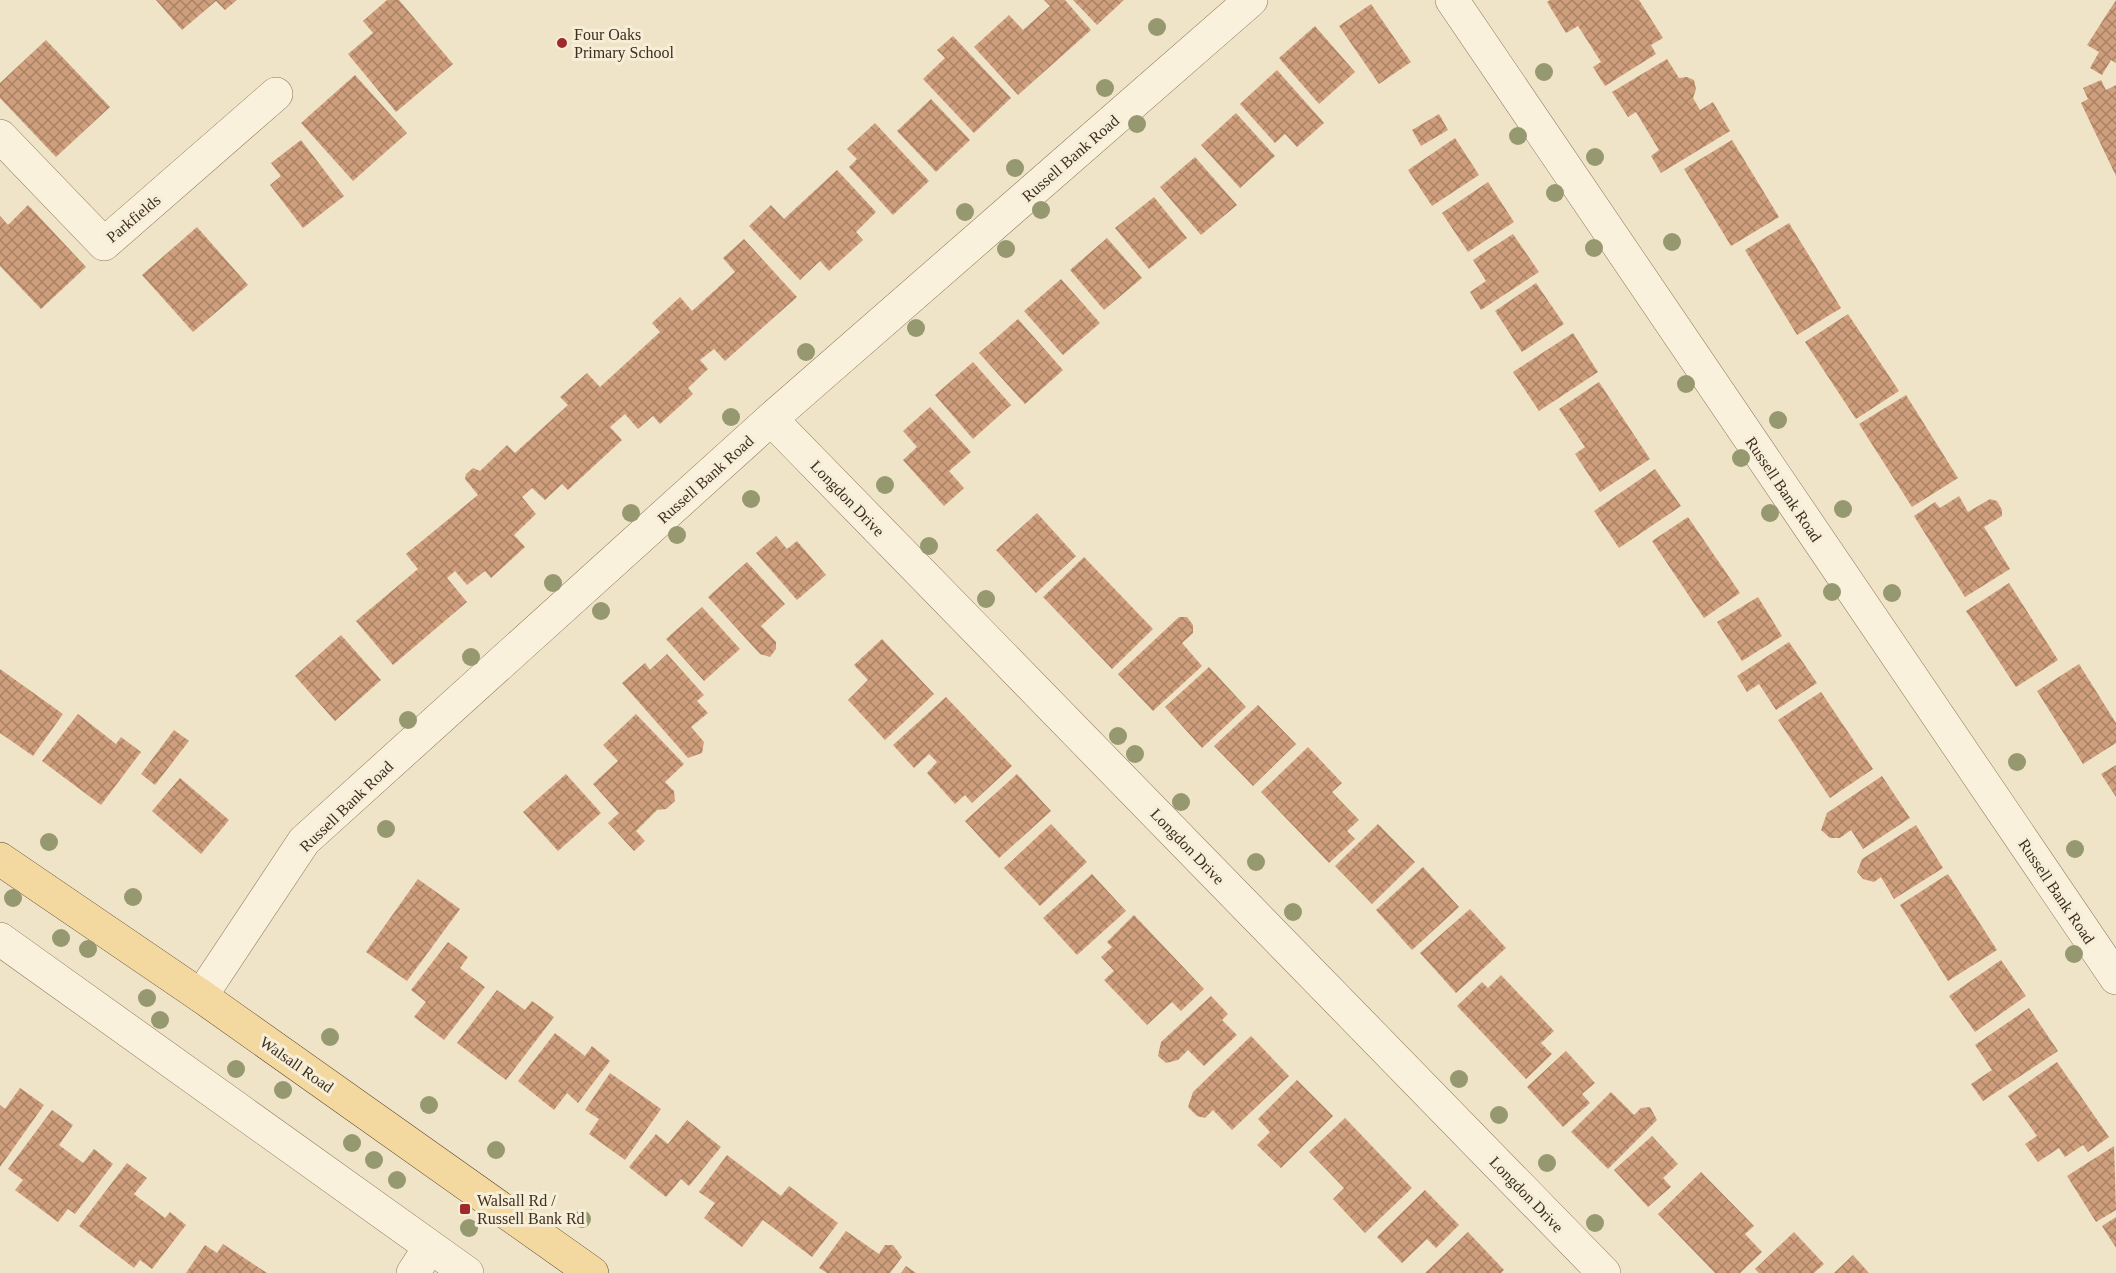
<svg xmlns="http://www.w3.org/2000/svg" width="2116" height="1273" font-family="'Times New Roman',serif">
<defs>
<pattern id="building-cross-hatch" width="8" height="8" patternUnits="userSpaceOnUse" patternTransform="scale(1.5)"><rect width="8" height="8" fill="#cf9f7d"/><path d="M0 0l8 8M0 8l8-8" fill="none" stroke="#a98266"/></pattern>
</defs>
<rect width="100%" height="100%" fill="#f0e4c8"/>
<path fill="url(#building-cross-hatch)" d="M156 0H237L225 10 216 1 182 30Z
M387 0H399L453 64 396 112 348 54 373 33 363 21Z
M1044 0H1065L1091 30 1018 95 974 47 1009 15 1023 30 1050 6Z
M1073 0H1124L1097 25Z
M1550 0H1639L1663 38 1651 45 1656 54 1605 86 1593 67 1601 62 1578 26 1566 33 1547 2Z
M2116 0V63L2111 60 2102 75 2090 68 2099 52 2087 45Z
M1371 4 1411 62 1379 84 1339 26Z
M1315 26 1355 72 1319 104 1279 58Z
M953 36 1011 98 974 133 923 79 945 58 937 50Z
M46 40 110 107 56 157 0 98V83Z
M1667 59 1679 78 1687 77 1694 80 1696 89 1693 98 1700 110 1713 102 1730 131 1661 173 1651 156 1659 150 1645 127 1636 112 1628 117 1612 92Z
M1277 70 1324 123 1297 147 1285 134 1275 143 1240 104Z
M355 75 407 133 353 181 301 123Z
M2101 80 2106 90 2116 85V176L2081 103 2088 99 2083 88Z
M931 99 970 140 936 172 897 131Z
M1236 113 1275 156 1240 188 1201 145Z
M1439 114 1448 130 1421 146 1412 130Z
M875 123 929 181 893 215 849 167 857 159 847 149Z
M1455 138 1479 175 1432 206 1408 170Z
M301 140 344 196 303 228 270 185 281 176 271 163Z
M1732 140 1779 217 1731 246 1684 169Z
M1195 157 1237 205 1201 235 1160 187Z
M837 170 876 212 856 232 863 240 829 271 820 261 800 280 749 226 771 205 784 219Z
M1488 182 1514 222 1468 252 1442 213Z
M1154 197 1187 238 1149 269 1115 228Z
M28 205 86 267 41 309 0 266V216L8 225Z
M1789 223 1841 308 1797 335 1745 250Z
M197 227 248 285 193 332 142 275Z
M1513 234 1539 272 1481 310 1470 292 1486 281 1473 260Z
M1107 238 1142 278 1104 310 1070 270Z
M744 239 797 297 725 361 714 349 700 360 708 369 688 388 693 394 660 424 653 416 638 429 625 414 610 427 622 440 568 490 562 484 545 500 532 488 522 497 536 514 514 535 525 547 491 578 485 571 467 585 455 571 447 578 467 602 393 665 356 621 418 569 406 554 478 495 465 479 466 474 473 468 480 471 507 445 515 453 568 405 560 397 587 373 600 387 660 332 652 323 680 297 692 311 735 272 723 258Z
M1061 279 1100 323 1063 355 1024 311Z
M1536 283 1564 324 1522 352 1495 311Z
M1848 314 1899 391 1856 419 1805 342Z
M1018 319 1063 370 1025 404 979 353Z
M1573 333 1598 372 1539 411 1513 372Z
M973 362 1011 405 973 439 935 395Z
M1599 382 1650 459 1600 492 1575 454 1585 447 1559 409Z
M1906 395 1958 478 1912 507 1859 424Z
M930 407 971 452 949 471 964 488 944 506 903 460 917 447 903 431Z
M1655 469 1681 506 1619 548 1594 511Z
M1959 496 1968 512 1990 499 1997 501 2002 510V516L1984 527 2010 569 1965 597 1914 516 1935 502 1940 508Z
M1037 513 1076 556 1036 593 996 550Z
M1688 517 1740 593 1704 618 1652 541Z
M776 536 787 549 797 541 826 575 797 600 756 553Z
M1084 557 1153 629 1112 669 1043 597Z
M747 562 785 604 761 626 776 642V649L770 657 760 654 708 597Z
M2009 583 2058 660 2016 687 1966 611Z
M1758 597 1782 636 1742 661 1717 622Z
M702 607 740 649 704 681 666 639Z
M1179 617H1187L1193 625V633L1182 643 1202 666 1153 711 1118 674Z
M341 635 381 680 335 721 295 676Z
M882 639 934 694 885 740 848 700 868 680 854 665Z
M1789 642 1817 683 1776 710 1759 684 1747 692 1737 676Z
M667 654 704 695 697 701 708 713 691 727 704 742 702 753 688 758 622 683 645 663 650 670Z
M2079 664 2116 723V743L2083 764 2037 691Z
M1209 667 1246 707 1202 748 1165 707Z
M0 669 63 714 33 756 0 733Z
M1821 692 1873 769 1830 798 1778 720Z
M946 697 1012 766 972 803 965 795 955 804 927 773 937 762 929 754 914 768 893 745Z
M1258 705 1296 744 1253 786 1214 746Z
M78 714 116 744 121 737 141 752 101 805 42 761Z
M636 714 684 764 665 782 674 791 675 801 666 809 657 810 636 831 645 841 634 851 608 823 619 813 593 784 618 761 603 745Z
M174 730 189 741 155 785 141 774Z
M1308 747 1342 783 1332 792 1359 820 1347 831 1355 839 1329 863 1261 792Z
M2116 765V797L2101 774Z
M566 774 601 813 558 851 523 812Z
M1017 774 1051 811 999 858 965 821Z
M1882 776 1910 818 1863 849 1851 830 1840 838H1830L1821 830 1827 813Z
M180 778 229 820 201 854 152 811Z
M1051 824 1087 862 1040 906 1004 868Z
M1378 824 1415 862 1372 904 1335 866Z
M1916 825 1943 868 1894 899 1881 877 1874 882 1863 879 1857 872 1862 859Z
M1423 867 1459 907 1412 950 1376 910Z
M1092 874 1126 911 1077 955 1043 918Z
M1948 874 1997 950 1948 981 1900 905Z
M418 879 460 909 407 981 366 952Z
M1470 909 1506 948 1456 993 1420 953Z
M1134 915 1204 989 1181 1011 1172 1002 1147 1025 1104 980 1114 971 1101 957 1112 947 1107 942Z
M448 942 468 957 460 968 485 987 444 1040 414 1017 426 1002 411 990Z
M2001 960 2026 996 1975 1032 1949 996Z
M1501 975 1554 1031 1541 1043 1552 1054 1526 1079 1457 1006 1482 982 1488 988Z
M497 990 525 1010 532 1001 554 1017 506 1080 457 1043Z
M1211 996 1228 1014 1222 1020 1237 1035 1204 1066 1188 1050 1178 1060 1166 1063 1158 1056 1161 1042Z
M2029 1008 2058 1051 1983 1101 1971 1084 1992 1070 1975 1045Z
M555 1033 585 1056 592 1046 610 1061 578 1103 567 1093 554 1110 518 1081Z
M1251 1036 1289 1076 1232 1130 1213 1110 1205 1118 1197 1116 1188 1107 1193 1092Z
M1566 1051 1595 1083 1582 1094 1590 1103 1563 1127 1527 1087Z
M2057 1062 2109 1137 2088 1152 2083 1145 2065 1157 2059 1148 2038 1162 2025 1144 2037 1136 2008 1096Z
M610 1073 661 1109 625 1160 589 1134 599 1119 585 1110Z
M1297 1080 1333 1116 1281 1168 1257 1145 1270 1132 1258 1119Z
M20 1088 44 1105 0 1167V1105L5 1109Z
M1611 1092 1634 1115 1641 1108 1650 1107 1657 1120 1608 1169 1571 1132Z
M52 1110 73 1125 59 1145 83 1163 94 1149 113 1164 75 1214 68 1209 58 1222 15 1190 23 1180 8 1169Z
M1345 1118 1412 1188 1365 1233 1333 1199 1344 1188 1309 1152Z
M687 1120 721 1147 689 1186 681 1179 666 1197 629 1167 656 1134 668 1144Z
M1652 1136 1678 1164 1663 1178 1671 1187 1648 1207 1614 1170Z
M2114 1146 2116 1210 2096 1222 2067 1176Z
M727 1155 781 1196 789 1186 838 1223 812 1257 763 1220 742 1247 704 1218 715 1203 699 1192Z
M127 1163 147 1178 134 1194 165 1218 170 1212 186 1225 152 1269 140 1260 134 1268 79 1226Z
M1701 1172 1754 1226 1745 1234 1762 1252 1740 1273H1715L1658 1214Z
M1425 1190 1459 1225 1436 1248 1427 1239 1402 1263 1377 1237Z
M2116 1217V1248L2102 1226Z
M846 1231 879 1254 885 1245H893L902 1257 890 1273H827L819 1268Z
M1468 1232 1504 1270 1501 1273H1425Z
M1794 1232 1824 1264 1814 1273H1759L1755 1269Z
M223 1244 267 1273H186L205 1245 217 1253Z
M1853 1255 1869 1273H1834Z
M906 1266 916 1273H901Z"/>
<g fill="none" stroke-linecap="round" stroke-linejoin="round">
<g stroke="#8d765c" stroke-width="34">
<path id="minor" d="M1452 0 2116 978
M0 136 104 244 276 94
M771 419 1604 1273
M0 939 467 1273
M201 996 304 841 771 419 1251 0
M413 1273 430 1247"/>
</g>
<g stroke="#5b4430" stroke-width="34">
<path id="major" d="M0 859 201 996 592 1273"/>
</g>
<use href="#minor" stroke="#faf1dc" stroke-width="33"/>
<use href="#major" stroke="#f3d9a0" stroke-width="33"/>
</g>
<g fill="#96986f">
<circle cx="1157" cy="27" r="9"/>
<circle cx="1544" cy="72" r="9"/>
<circle cx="1105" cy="88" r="9"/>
<circle cx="1137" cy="124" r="9"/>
<circle cx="1518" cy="136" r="9"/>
<circle cx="1595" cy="157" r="9"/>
<circle cx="1015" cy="168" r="9"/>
<circle cx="1555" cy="193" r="9"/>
<circle cx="1041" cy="210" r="9"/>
<circle cx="965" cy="212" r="9"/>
<circle cx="1672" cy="242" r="9"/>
<circle cx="1594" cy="248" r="9"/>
<circle cx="1006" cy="249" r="9"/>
<circle cx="916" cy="328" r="9"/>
<circle cx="806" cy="352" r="9"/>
<circle cx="1686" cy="384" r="9"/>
<circle cx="731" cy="417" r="9"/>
<circle cx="1778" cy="420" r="9"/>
<circle cx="1741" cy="458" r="9"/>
<circle cx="885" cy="485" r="9"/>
<circle cx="751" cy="499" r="9"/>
<circle cx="1843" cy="509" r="9"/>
<circle cx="631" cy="513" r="9"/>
<circle cx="1770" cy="513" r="9"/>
<circle cx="677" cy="535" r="9"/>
<circle cx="929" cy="546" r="9"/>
<circle cx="553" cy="583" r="9"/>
<circle cx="1832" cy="592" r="9"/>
<circle cx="1892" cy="593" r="9"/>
<circle cx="986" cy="599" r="9"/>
<circle cx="601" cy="611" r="9"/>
<circle cx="471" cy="657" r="9"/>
<circle cx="408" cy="720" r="9"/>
<circle cx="1118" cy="736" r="9"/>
<circle cx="1135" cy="754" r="9"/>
<circle cx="2017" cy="762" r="9"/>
<circle cx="1181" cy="802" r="9"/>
<circle cx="386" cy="829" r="9"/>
<circle cx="49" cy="842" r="9"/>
<circle cx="2075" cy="849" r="9"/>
<circle cx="1256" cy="862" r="9"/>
<circle cx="133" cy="897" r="9"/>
<circle cx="13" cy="898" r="9"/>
<circle cx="1293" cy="912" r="9"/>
<circle cx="61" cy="938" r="9"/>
<circle cx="88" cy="949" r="9"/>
<circle cx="2074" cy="954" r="9"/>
<circle cx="147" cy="998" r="9"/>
<circle cx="160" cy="1020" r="9"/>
<circle cx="330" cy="1037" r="9"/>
<circle cx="236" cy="1069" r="9"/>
<circle cx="1459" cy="1079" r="9"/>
<circle cx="283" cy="1090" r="9"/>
<circle cx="429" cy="1105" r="9"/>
<circle cx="1499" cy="1115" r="9"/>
<circle cx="352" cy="1143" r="9"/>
<circle cx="496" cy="1150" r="9"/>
<circle cx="374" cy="1160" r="9"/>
<circle cx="1547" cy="1163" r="9"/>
<circle cx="397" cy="1180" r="9"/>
<circle cx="582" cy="1219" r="9"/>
<circle cx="1595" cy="1223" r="9"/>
<circle cx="469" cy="1228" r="9"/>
</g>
<g fill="#9e2a2b" stroke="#f7eed8" stroke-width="2">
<circle cx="562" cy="43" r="6"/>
<rect x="459" y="1203" width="12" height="12" rx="3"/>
</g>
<g text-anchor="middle" stroke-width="6" stroke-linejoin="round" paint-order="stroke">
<g font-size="16" fill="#3d2e20" stroke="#f7eed8" text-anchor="start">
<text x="574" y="40">Four Oaks<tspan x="574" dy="18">Primary School</tspan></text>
<text x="477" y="1206">Walsall Rd /<tspan x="477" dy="18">Russell Bank Rd</tspan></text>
</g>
<g font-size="16" fill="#3d2e20" stroke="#f7eed8">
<text transform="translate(1070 158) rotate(-41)" y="6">Russell Bank Road</text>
<text transform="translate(133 218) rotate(-40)" y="6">Parkfields</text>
<text transform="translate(705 479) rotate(-42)" y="6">Russell Bank Road</text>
<text transform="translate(1784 489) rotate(56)" y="6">Russell Bank Road</text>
<text transform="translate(848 498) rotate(46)" y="6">Longdon Drive</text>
<text transform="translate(346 806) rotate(-44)" y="6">Russell Bank Road</text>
<text transform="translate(1188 846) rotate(46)" y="6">Longdon Drive</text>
<text transform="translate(2057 891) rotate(56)" y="6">Russell Bank Road</text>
<text transform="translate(297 1064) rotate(35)" y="6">Walsall Road</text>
<text transform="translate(1527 1194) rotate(46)" y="6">Longdon Drive</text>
</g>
</g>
</svg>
